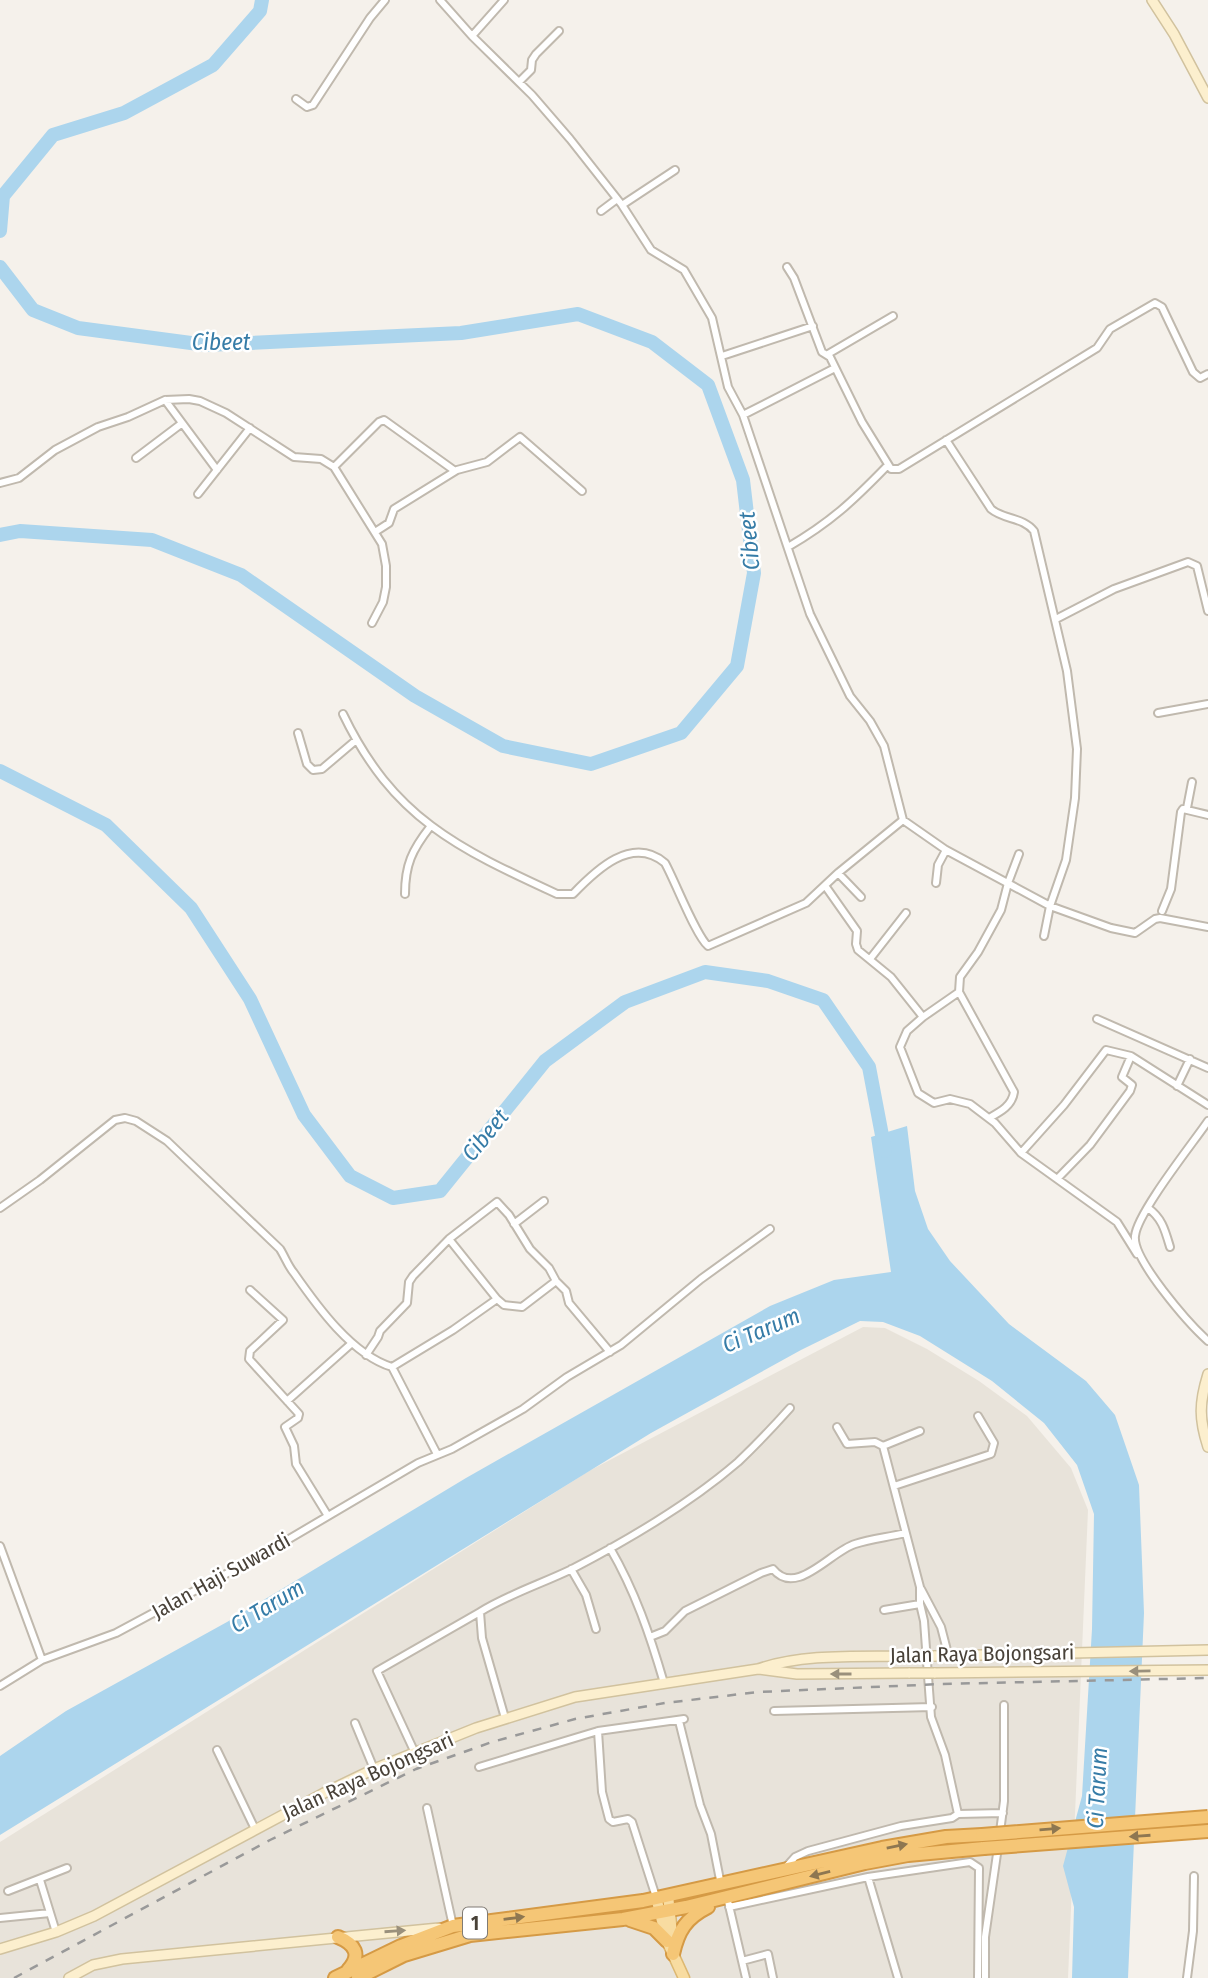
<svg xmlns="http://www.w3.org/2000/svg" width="1208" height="1978" font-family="'Fira Sans Condensed',sans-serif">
<rect width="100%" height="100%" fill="#f5f1eb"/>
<path fill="#e8e3da" d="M863 1327 885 1328 927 1349 979 1381 1027 1416 1071 1468 1088 1510 1068 1978H0V1842L589 1471Z"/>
<path fill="#acd5ed" d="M907 1126 915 1191 928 1229 950 1261 1009 1324 1086 1381 1115 1415 1139 1485 1144 1613 1128 1978H1072L1074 1907 1063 1866 1082 1796 1092 1629 1094 1514 1077 1465 1044 1423 992 1381 920 1336 883 1322 860 1321 801 1350 651 1433 0 1835V1756L66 1711 227 1622 466 1478 770 1306 834 1280 891 1272 871 1137Z"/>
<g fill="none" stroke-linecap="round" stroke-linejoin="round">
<path stroke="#acd5ed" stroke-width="14" d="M0 231 3 196 53 135 124 113 213 65 260 11 262 0
M0 267 33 310 78 328 206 345 461 333 578 314 652 342 708 385 743 480 754 573 737 666 681 733 591 764 503 746 415 696 241 575 152 540 20 531 0 535
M0 771 106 825 191 908 250 999 304 1115 350 1176 393 1198 440 1191 545 1061 625 1002 705 972 768 981 823 1000 869 1067 885 1151"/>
<g stroke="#c0b9ae" stroke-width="10">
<path id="street" d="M440 0 472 36 532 95 570 139 622 205 651 250 684 270 712 318 728 387 743 415 810 614 850 696 870 721 884 746 903 820 946 850 1050 906 1111 928 1135 933 1155 919 1160 918 1208 927
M472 36 504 0
M519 82 531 70 532 60 536 54 559 31
M296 99 307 107 313 105 370 18 385 0
M622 205 675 170
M601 211 617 199
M787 267 794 278 822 352 830 357 862 422 891 469H899L1097 348 1110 329 1155 303 1162 307 1193 372 1200 378 1208 374
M828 354 893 316
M722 356 813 326
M165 400 217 470
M743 415 835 368
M946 440 991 509C1004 520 1023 517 1034 531L1067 671 1077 749 1075 798 1066 860 1050 906 1044 936
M136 458 181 424
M334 467 379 422 384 420 455 471
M0 483 19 478 55 450 98 427 128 417 165 400 189 399 200 401 226 413 294 457 321 459 334 467 382 544 386 566V587L383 602 372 623
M198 494 250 428
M375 532 389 523 394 509 457 470 487 462 520 437 582 491
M788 547C831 522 853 501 887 466
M1056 619 1114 589 1188 562 1197 566 1208 611
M1158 713 1208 704
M343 714C393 818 457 848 557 894H573C596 870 632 835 665 863 675 881 696 936 708 946L806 903 838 873 903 820
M298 733 307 764 313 770 322 769 355 741
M1187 808 1192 782
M838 873 861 897
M936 883 938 865 946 850
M826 887 857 931 856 944 858 950 891 977 923 1017 907 1031 900 1047 918 1093 934 1103 950 1099 970 1104 995 1123 1021 1153 1117 1222 1137 1254
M405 894C405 865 412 850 430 827
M1162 911 1171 889 1181 812 1183 809 1208 815
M870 959 906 913
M923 1017 959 992
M1097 1019 1208 1068
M1177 1086 1190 1059
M989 1118C1000 1112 1012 1106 1014 1092L959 992 960 977 978 952 1001 910 1008 883 1019 854
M1208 1121C1193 1143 1137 1213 1135 1236 1132 1259 1189 1324 1208 1341
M1021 1153 1064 1105 1106 1050 1131 1056 1208 1105
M1058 1178 1090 1145 1130 1091 1132 1085 1122 1077 1131 1056
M0 1208 40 1180 115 1120 125 1118 136 1121 167 1141 280 1249C285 1257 288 1266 294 1273 317 1306 352 1355 392 1367L437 1454
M1148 1208C1162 1218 1165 1230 1170 1247
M514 1224 544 1201
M449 1239 497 1299 504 1305 522 1307 556 1281
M250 1290 283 1320 250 1351 249 1359 299 1414 298 1418 285 1427 294 1446 296 1464 328 1516
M366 1355 378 1337 380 1331 407 1303 409 1282 413 1276 449 1239 497 1202 509 1215 530 1249 549 1268 556 1281 566 1291 569 1303 610 1352
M392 1367 453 1330 497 1299
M287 1401 352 1343
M883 1446 920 1431
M894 1486 991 1454 994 1443 978 1416
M0 1546 42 1660
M610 1548C635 1591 650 1635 664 1683
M571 1569 586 1595 596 1629
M921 1589 941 1627 948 1654
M884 1610 920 1604
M650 1637 665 1631 685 1611 761 1573 773 1569C796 1598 831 1551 855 1544 871 1539 889 1537 905 1533
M0 1686 42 1660 116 1633 267 1552 418 1463 452 1449 523 1409 567 1377 621 1345 701 1279 770 1229
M774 1711 932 1707
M505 1718 482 1638 480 1612C509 1594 541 1584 572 1569 630 1539 688 1505 738 1462 756 1445 773 1427 790 1408
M679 1721 700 1805 711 1834 721 1885
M355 1723 374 1769
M598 1731 602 1792 609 1819 613 1822 628 1819 632 1822 656 1897
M217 1750 255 1829
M415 1753 377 1671 480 1612
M479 1767 598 1731 684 1719
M427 1808 453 1926
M958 1814 1003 1813
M1000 1832 1004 1801V1705
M786 1867 795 1857 808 1851 901 1826 952 1818 958 1814 945 1755 931 1717 924 1621 920 1604V1587L883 1446 875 1442 847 1444 837 1427
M868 1877 898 1978
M40 1880 56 1932
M8 1891 67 1868
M727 1897 746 1978
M729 1907 868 1877 970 1862 979 1868 978 1978
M0 1918 50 1913
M742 1961 768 1954 773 1978
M985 1978V1937L998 1847
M1187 1978 1193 1931 1194 1876"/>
</g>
<g stroke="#d1c29e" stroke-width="12">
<path id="secondary" d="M1152 0 1174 34 1208 98
M1208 1374C1199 1403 1199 1419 1208 1447
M934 1656 1208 1650
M759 1669 797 1674 910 1673
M934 1673 1208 1670
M0 1949 56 1932 94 1916 324 1793 374 1769 476 1728 575 1697 758 1669C805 1653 859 1657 909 1656
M69 1978 93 1965 122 1959 439 1928"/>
</g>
<g stroke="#ddb871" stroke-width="13">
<path id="primary" d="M668 1895 673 1943
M656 1897 667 1941 684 1978"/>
</g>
<g stroke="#d59a45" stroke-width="16">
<path id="highway" d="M630 1920 654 1928 667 1941
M338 1937C355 1944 362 1955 348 1970
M673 1954C678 1931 686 1918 708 1907
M335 1978 401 1946 453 1926 643 1901 882 1848 946 1837 982 1835
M358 1978 404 1955 470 1935 623 1919 686 1907 865 1863 908 1855 984 1848"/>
</g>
<use href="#street" stroke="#fff" stroke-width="6"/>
<use href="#secondary" stroke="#fcefce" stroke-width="9"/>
<use href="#primary" stroke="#f8dca1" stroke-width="10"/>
<use href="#highway" stroke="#f5c676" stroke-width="12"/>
<path stroke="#999" stroke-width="2.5" stroke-dasharray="9 9" stroke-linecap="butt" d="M14 1978 270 1840 416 1769 492 1742 575 1719 665 1703 758 1692 942 1684 1208 1678"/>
<g stroke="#d1c29e" stroke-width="12" stroke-linecap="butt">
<path id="secondary-bridge" d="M909 1656H934
M910 1673H934"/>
</g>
<g stroke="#d59a45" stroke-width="16" stroke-linecap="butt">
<path id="highway-bridge" d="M982 1835 1208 1817
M984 1848 1208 1831"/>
</g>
<use href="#secondary-bridge" stroke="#fcefce" stroke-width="9"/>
<use href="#highway-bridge" stroke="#f5c676" stroke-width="12"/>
</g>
<defs><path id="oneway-solid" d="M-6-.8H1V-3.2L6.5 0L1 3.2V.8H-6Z" transform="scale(1.75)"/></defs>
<g fill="#9a907c">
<use href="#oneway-solid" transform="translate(1140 1671) rotate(179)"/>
<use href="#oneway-solid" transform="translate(841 1674) rotate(180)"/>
<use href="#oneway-solid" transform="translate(395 1931) rotate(-4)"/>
</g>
<g fill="#8e7751">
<use href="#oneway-solid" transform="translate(1050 1829) rotate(-5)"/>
<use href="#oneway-solid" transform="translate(1140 1836) rotate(176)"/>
<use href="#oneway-solid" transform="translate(897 1846) rotate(-11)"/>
<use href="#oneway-solid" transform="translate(820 1874) rotate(166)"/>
<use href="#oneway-solid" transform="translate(514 1918) rotate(-7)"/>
</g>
<g text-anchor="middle" stroke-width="5" stroke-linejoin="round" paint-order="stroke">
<rect fill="#fff" stroke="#807b74" stroke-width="2" x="463" y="1907.5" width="24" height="31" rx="5"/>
<g font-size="19" font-weight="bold" fill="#494239">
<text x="475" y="1930">1</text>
</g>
<g font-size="21" fill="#494239" stroke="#fff">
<text transform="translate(221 1576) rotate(-29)" y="7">Jalan Haji Suwardi</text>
<text transform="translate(982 1654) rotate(-1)" y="7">Jalan Raya Bojongsari</text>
<text transform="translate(368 1776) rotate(-24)" y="7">Jalan Raya Bojongsari</text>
</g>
<g font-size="23" font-style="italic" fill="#367ca7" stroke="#fff">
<text x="221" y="350">Cibeet</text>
<text transform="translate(749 541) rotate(-95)" y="8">Cibeet</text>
<text transform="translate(485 1135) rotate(-51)" y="8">Cibeet</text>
<text transform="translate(761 1330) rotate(-23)" y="8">Ci Tarum</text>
<text transform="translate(267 1606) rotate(-31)" y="8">Ci Tarum</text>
<text transform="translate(1097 1788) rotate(-87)" y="8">Ci Tarum</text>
</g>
</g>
</svg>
